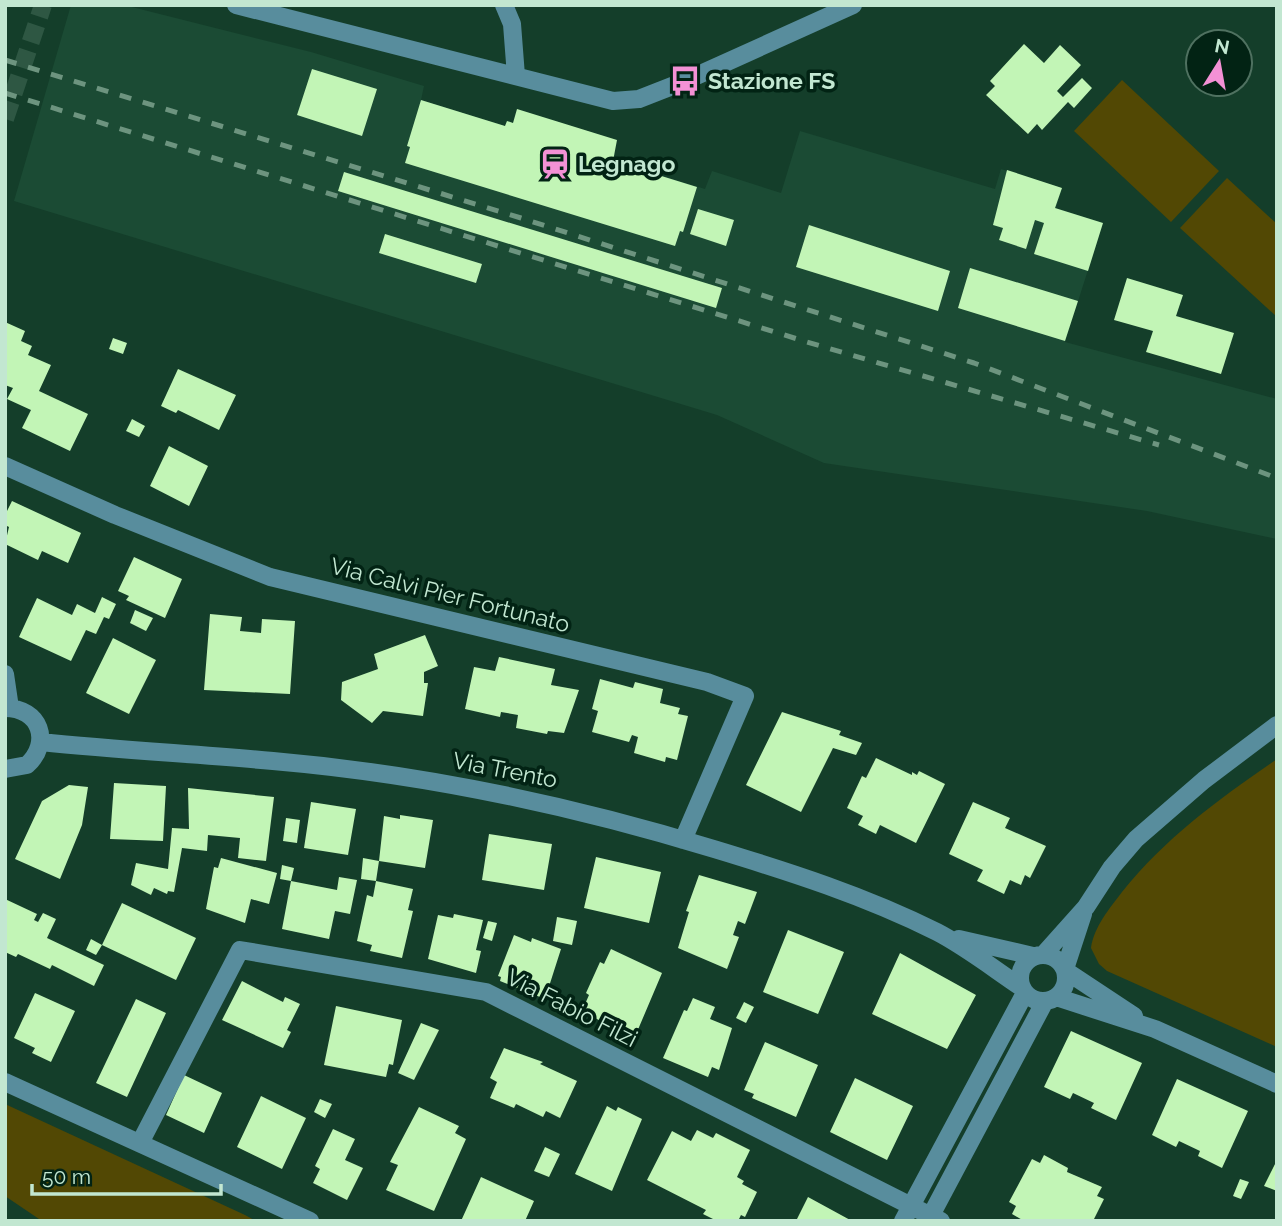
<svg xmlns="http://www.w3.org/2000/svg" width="1282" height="1226" font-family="Raleway,sans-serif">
<rect width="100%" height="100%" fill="#143e2a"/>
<path fill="#1b4b34" d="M71 5H124L311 52 424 86 421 100 505 126 507 121 612 153 615 154 613 161 705 189 712 171 781 193 800 131 995 189 1001 169 1062 188 1056 208 1103 223 1065 342 1277 399V539L1147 511 824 463 717 415 14 201Z"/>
<path fill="#524804" d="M1122 80 1219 171 1171 222 1074 131Z
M1227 178 1277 224V317L1180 228Z
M1277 759V1047L1107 971 1099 964 1091 948C1094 927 1109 909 1122 892 1166 837 1219 799 1277 759Z
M5 1104 245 1215 256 1221H42L5 1196Z"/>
<path fill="#c2f5b6" d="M1024 44 1044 63 1060 45 1081 65 1057 91 1063 97 1082 78 1092 88 1074 108 1068 102 1042 130 1037 124 1028 134 986 95 995 86 990 81Z
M312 69 377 89 362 136 297 115Z
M421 100 505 126 507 121 513 123 517 109 617 140 613 161 697 187 683 232 680 231 675 246 405 163 410 147 407 146Z
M1007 170 1062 188 1055 208 1103 223 1088 271 1034 254 1044 223 1035 220 1026 249 999 240 1003 228 993 225Z
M344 172 722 288 716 308 338 191Z
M698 209 734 220 726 246 690 234Z
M809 225 950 271 938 311 796 267Z
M385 234 482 264 476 283 379 253Z
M970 268 1078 301 1065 341 958 308Z
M1127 278 1183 295 1176 316 1234 333 1221 374 1146 352 1153 331 1114 320Z
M5 322 25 331 21 341 32 346 28 355 51 365 39 391 88 414 70 451 22 428 31 410 7 399 13 388 5 385Z
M113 338 127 343 123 354 109 349Z
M178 369 236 395 219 430 178 410 176 413 161 406Z
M132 419 145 426 139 437 126 431Z
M169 446 208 466 189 506 150 486Z
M12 501 81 533 68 563 42 551 38 560 5 544 9 527 5 525V515Z
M134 557 182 579 165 618 126 600 129 596 118 591Z
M102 597 116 604 109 619 104 617 96 634 86 630 71 661 19 637 37 598 72 615 77 604 95 613Z
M135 610 153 618 146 631 130 623Z
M210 614 242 617 240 631 261 633 262 619 295 621 290 694 204 690Z
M425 635 438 666 424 672V683H428L423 716 383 711 372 723 341 700 342 682 378 669 374 654Z
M113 638 156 660 129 714 86 693Z
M499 657 555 669 551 685 579 690 564 733 548 731 547 734 516 728 518 715 501 712 500 717 465 709 474 667 495 671Z
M600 679 633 688 635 682 663 689 660 703 680 708 678 714 688 716 677 760 666 757 665 762 634 753 638 737 632 735 629 742 592 732 598 711 592 709Z
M782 712 841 731 839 735 862 743 856 755 833 748 801 812 746 785Z
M876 758 912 775V772L917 775 919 771 945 784 916 843 880 825 876 834 858 825 863 816 847 808 862 776 866 778Z
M114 783 166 786 163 841 110 839Z
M69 785 88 787 82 825 60 879 15 859 42 801Z
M188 788 274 797 266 861 238 858 240 838 208 835 207 851 182 848 174 892 168 891 167 894 154 888 151 895 131 885 136 863 168 869 172 828 189 829Z
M311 802 356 809 348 855 304 848Z
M973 802 1010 818 1005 828 1046 846 1030 878 1025 875 1021 885 1010 880 1004 894 977 881 983 870 949 854Z
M400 815 433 820 425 868 379 861 384 816 400 819Z
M286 818 300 820 297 843 283 841Z
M489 834 552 844 544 890 482 880Z
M596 857 661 872 649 923 584 908Z
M221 858 277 873 269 904 251 899 245 923 206 909 214 867 218 868Z
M363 858 379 861 376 881 361 879Z
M282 865 294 868 291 881 280 879Z
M699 875 757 892 745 924 738 921 733 935 739 937 727 969 678 948 689 912 686 911Z
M339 877 357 880 350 914 335 911 329 939 282 929 291 881 337 890Z
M376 881 413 889 408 910 413 911 402 958 370 951 372 945 357 941 367 895 373 897Z
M5 899 37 914 34 920 38 922 43 913 56 919 47 938 104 965 94 986 52 965 50 969 18 954 16 957 5 952Z
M122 903 196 938 176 980 102 945Z
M454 914 483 920 476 950 481 951 476 973 428 959 438 915 453 918Z
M557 917 577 921 572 945 553 941Z
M488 921 497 923 492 941 483 938Z
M788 930 844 952 818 1014 763 992Z
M514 935 531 942 532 938 561 949 545 999 500 981 501 977 498 976Z
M91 939 102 945 96 955 86 950Z
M611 949 662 973 634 1039 582 1011 589 995 586 993 600 962 604 964Z
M900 953 976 995 947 1049 872 1014Z
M242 981 283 1002 285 997 300 1004 287 1030 291 1032 283 1048 222 1020Z
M35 993 75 1011 51 1062 32 1053 35 1048 14 1038Z
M693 998 715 1007 710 1019 732 1028 719 1070 712 1067 708 1077 663 1058 684 1010 687 1011Z
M136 999 166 1013 127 1097 96 1083Z
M744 1002 754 1007 746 1023 736 1018Z
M336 1006 402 1020 393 1065 389 1064 386 1077 324 1065Z
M421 1023 439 1030 414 1080 398 1073Z
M1071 1031 1142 1063 1116 1120 1091 1108 1094 1103 1073 1093 1070 1099 1044 1087Z
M765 1042 818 1065 796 1117 752 1098 754 1094 744 1090Z
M504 1048 543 1062 540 1064 577 1081 560 1118 546 1111 543 1117 516 1104 514 1108 490 1098 497 1082 490 1078Z
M184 1075 222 1093 204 1133 166 1115Z
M855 1078 913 1106 887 1160 830 1132Z
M1177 1079 1248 1111 1222 1168 1198 1156 1200 1151 1179 1141 1176 1147 1152 1135Z
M261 1096 306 1118 282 1169 237 1147Z
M320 1099 332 1104 325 1118 314 1112Z
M607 1106 616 1111 618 1107 642 1119 612 1191 575 1174Z
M419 1107 459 1126 455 1133 466 1139 434 1211 386 1190 398 1165 390 1162Z
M333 1129 355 1139 345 1160 363 1168 347 1200 313 1183 320 1169 315 1166Z
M697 1130 713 1138 716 1133 750 1150 737 1177 744 1181 742 1184 757 1192 745 1217 741 1215 738 1221H717L703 1214 706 1210 647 1180 672 1131 691 1141Z
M545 1147 560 1154 549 1177 534 1171Z
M1044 1155 1068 1168 1067 1172 1102 1187 1097 1196 1104 1199 1093 1221H1024L1012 1214 1016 1206 1009 1202 1032 1159 1040 1163Z
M1277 1160V1191L1264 1186Z
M481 1177 534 1201 525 1221H461Z
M1240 1179 1249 1182 1241 1199 1233 1196Z
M808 1197 852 1221H796Z"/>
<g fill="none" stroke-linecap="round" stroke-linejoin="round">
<path stroke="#2e5743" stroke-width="18" stroke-dasharray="18 9" stroke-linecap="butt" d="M5 119 43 5"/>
<path stroke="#588d9d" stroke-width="18" d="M236 5 613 101 639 99 685 81 853 5
M504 5 512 24 516 76
M5 466 115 515 270 577 707 682 745 696 683 840
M5 674 10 708
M5 708C40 708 52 742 27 765L5 769
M41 742C118 750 196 754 273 761 424 774 570 805 714 849 790 872 865 896 937 932 966 947 994 969 1021 987
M959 939 1033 956
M1044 954 1086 907 1112 867 1136 839 1204 780 1277 725
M1020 978a23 23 0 1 1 46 0a23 23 0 1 1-46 0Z
M1065 969 1083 914
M1066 971 1134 1016
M1056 997 1155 1029 1277 1084
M5 1082 310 1221
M140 1143 240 950 486 992 941 1221
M903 1221 1025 993
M928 1221 1045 1001"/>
<path stroke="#6d947f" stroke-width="5" stroke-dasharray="12 12" stroke-linecap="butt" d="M5 60 521 218 974 363 1274 477
M5 93 807 342 1159 445"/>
</g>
<defs>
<g id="bus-bare" transform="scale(2.415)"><path d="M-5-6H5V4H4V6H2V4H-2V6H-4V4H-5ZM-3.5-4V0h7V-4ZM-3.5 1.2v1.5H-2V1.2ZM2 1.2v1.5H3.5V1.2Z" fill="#f391d5" stroke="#022314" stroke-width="2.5" paint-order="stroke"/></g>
<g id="station-bare" transform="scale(2.415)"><path d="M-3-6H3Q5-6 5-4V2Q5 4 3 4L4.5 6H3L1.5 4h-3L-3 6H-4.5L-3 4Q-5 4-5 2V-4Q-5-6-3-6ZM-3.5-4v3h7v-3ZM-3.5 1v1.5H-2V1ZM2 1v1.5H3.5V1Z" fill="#f391d5" stroke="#022314" stroke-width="2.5" paint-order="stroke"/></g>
</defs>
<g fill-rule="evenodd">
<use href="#bus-bare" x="685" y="81"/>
<use href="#station-bare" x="555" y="164"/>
</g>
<g text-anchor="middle" stroke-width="7" stroke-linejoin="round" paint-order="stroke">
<g font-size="23" font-weight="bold" fill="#c2e7d1" stroke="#022314" text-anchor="start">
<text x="708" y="89">Stazione FS</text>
<text x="578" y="172">Legnago</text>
</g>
<g font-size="23" fill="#c2e7d1" stroke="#022314">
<text transform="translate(450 595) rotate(14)" y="8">Via Calvi Pier Fortunato</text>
<text transform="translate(505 770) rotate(11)" y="8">Via Trento</text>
<text transform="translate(572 1008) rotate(27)" y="8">Via Fabio Filzi</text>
</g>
</g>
<rect width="1282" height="1226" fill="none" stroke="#c2e7d1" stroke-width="14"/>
<g transform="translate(1219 63) rotate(11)"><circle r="33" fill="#022314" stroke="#4f7160" stroke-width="2"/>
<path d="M0-5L12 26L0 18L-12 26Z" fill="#f391d5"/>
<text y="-10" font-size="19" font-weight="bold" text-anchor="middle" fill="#c2e7d1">N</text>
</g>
<path d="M32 1184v10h189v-10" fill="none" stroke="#c2e7d1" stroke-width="3.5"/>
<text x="42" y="1184" font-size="21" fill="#c2e7d1" stroke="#022314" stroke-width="5" paint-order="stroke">50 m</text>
</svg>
